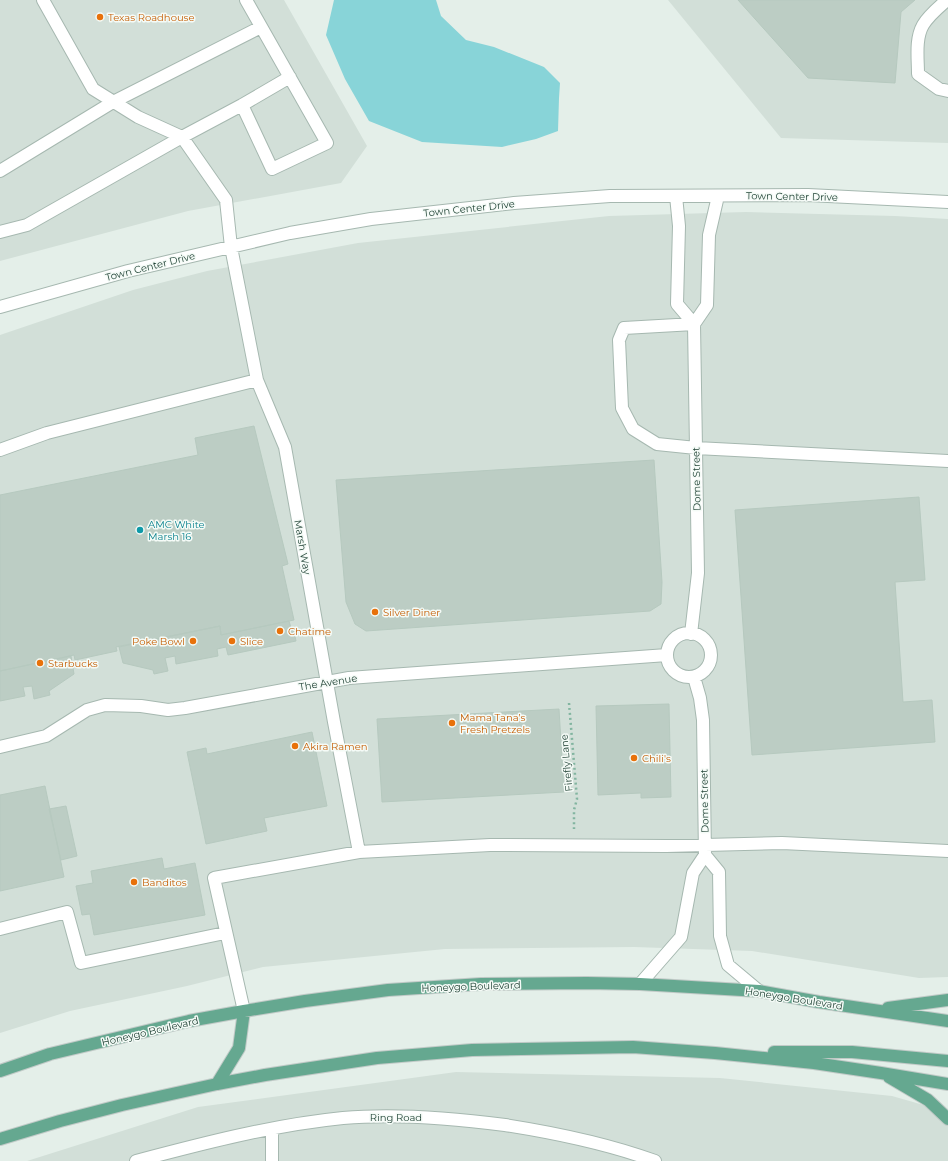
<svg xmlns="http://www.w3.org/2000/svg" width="948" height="1161" font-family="Montserrat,sans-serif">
<rect width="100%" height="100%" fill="#e4efe9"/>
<path fill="#d2dfd8" d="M0 0H284L367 146 341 183 188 211 0 261Z
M668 0H948V143L781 138Z
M746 212 895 216 948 219V977L919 978 752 951 634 947 445 949 263 967 187 986 70 1011 0 1033V335L133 290 207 271 358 243 609 216Z
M456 1072 720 1078 892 1096 948 1112V1161H27L198 1107Z"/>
<path fill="#88d4d8" d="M334 0H436L441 16 466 40 494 47 544 67 560 83 559 98 558 131 536 139 502 147 422 142 369 121 345 79 326 35Z"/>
<path fill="#bccdc4" stroke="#b6c9bf" d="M738 0H915L901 12 895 83 808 78Z
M254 426 288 564 282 566 294 620 221 635 220 626 116 647 117 651 75 660 74 655 0 671V495L198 455 195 438Z
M654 460 662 582 661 604 650 611 366 631 355 624 346 602 336 480Z
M919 497 925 580 895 582 903 702 932 700 935 742 752 755 735 510Z
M289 621 291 628 293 627 296 641 228 655 226 647 217 649 218 656 176 664 175 656 165 658 168 671 154 674 153 670 123 663 119 647 220 626 221 635Z
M71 656 74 674 49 691 50 695 34 699 32 686 23 687 25 696 0 701V671Z
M669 704 671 797 641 798V793L598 795 596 706Z
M559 709 564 792 382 802 377 719Z
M312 732 327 806 264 818 267 831 206 844 187 752 206 748 207 754Z
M45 786 64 877 0 891V795Z
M66 806 77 856 61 860 49 809Z
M162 858 164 869 195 863 205 915 94 935 90 914 82 915 76 886 93 883 91 871Z"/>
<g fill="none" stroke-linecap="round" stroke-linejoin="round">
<g stroke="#a6b8b0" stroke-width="14">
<path id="minor" d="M43 0 93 89 138 117 182 137 226 200 231 247 257 380 285 447 334 722 359 852
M947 0C939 7 929 15 923 25 915 39 918 58 918 74L939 89 948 91
M242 105 290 77
M0 171 113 102 261 27
M676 196 679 226 677 304 694 324 707 305 709 235 718 196
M0 232 27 225 182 137 242 105 272 169 327 143 246 0
M0 307 128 271 290 233 371 219 514 203 610 196 808 195 948 202
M0 450 47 433 257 380
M667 655a22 22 0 1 1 44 0a22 22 0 1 1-44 0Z
M691 634 698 573 694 324 624 328 619 340 622 408 633 429 657 444 696 448 948 461
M0 747 46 736 87 710 105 705 141 706 168 710 185 708 349 678 667 655
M705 855 719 872 720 936 728 965 759 991
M0 929 67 912 81 963 225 933
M640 984 681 937 693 873 705 855 703 720 700 698 694 677
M244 1011 214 878 359 852 490 845 666 846 782 843 948 851
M136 1161C204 1143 273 1125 343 1118 397 1113 452 1118 505 1125 556 1133 606 1143 655 1161
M272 1161V1129"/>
</g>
<g stroke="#c1cac7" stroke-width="14">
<path id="major" d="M888 1008 948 1000
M774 1052H852L948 1061
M0 1071 50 1054 189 1021 244 1011 305 1001 388 990 481 984 587 983 640 984 759 991 819 1002 948 1021
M889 1077 928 1100 948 1119
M217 1084 239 1048 244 1011
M0 1139 60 1121 122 1105 217 1084 265 1075 377 1058 472 1050 633 1047 715 1053 814 1063 881 1073 948 1084"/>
</g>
<path stroke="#82b5a0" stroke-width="2.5" stroke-dasharray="2 3" stroke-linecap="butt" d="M569 703 577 799 574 810V829"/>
<use href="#minor" stroke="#fff" stroke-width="12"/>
<use href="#major" stroke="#65a890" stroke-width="12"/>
</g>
<g fill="#e8710a" stroke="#f5fbf7" stroke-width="1.5">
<circle cx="100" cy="17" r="4"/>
<circle cx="375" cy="612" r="4"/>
<circle cx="280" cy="631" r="4"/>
<circle cx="193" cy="641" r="4"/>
<circle cx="232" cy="641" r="4"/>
<circle cx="40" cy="663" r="4"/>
<circle cx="452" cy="723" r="4"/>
<circle cx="295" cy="746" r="4"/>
<circle cx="634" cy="758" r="4"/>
<circle cx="134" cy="882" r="4"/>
</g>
<circle fill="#0f9aa8" stroke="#f5fbf7" stroke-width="1.5" cx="140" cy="530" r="4"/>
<g text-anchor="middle" stroke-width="3" stroke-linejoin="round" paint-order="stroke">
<g font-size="10" fill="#c56008" stroke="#f5fbf7" text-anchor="start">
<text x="108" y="21">Texas Roadhouse</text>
<text x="383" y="616">Silver Diner</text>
<text x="288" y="635">Chatime</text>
<text x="185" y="645" text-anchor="end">Poke Bowl</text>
<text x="240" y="645">Slice</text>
<text x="48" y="667">Starbucks</text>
<text x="460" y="721">Mama Tana’s<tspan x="460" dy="12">Fresh Pretzels</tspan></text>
<text x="303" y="750">Akira Ramen</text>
<text x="642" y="762">Chili's</text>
<text x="142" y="886">Banditos</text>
</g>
<g font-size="10" fill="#214336" stroke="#f5fbf7">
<text transform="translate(792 196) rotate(1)" y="4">Town Center Drive</text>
<text transform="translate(469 208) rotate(-6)" y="4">Town Center Drive</text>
<text transform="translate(150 266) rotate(-14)" y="4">Town Center Drive</text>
<text transform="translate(696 479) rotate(-91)" y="4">Dome Street</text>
<text transform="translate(303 547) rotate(80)" y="4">Marsh Way</text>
<text transform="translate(328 682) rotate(-9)" y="4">The Avenue</text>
<text transform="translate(566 763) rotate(-95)" y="4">Firefly Lane</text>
<text transform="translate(704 801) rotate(-91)" y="4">Dome Street</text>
<text transform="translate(471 986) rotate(-2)" y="4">Honeygo Boulevard</text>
<text transform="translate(794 998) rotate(9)" y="4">Honeygo Boulevard</text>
<text transform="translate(150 1031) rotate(-13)" y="4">Honeygo Boulevard</text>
<text x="396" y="1121">Ring Road</text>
</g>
<g font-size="10" fill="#0d838f" stroke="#f5fbf7" text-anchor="start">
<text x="148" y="528">AMC White<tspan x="148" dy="12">Marsh 16</tspan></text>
</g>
</g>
</svg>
